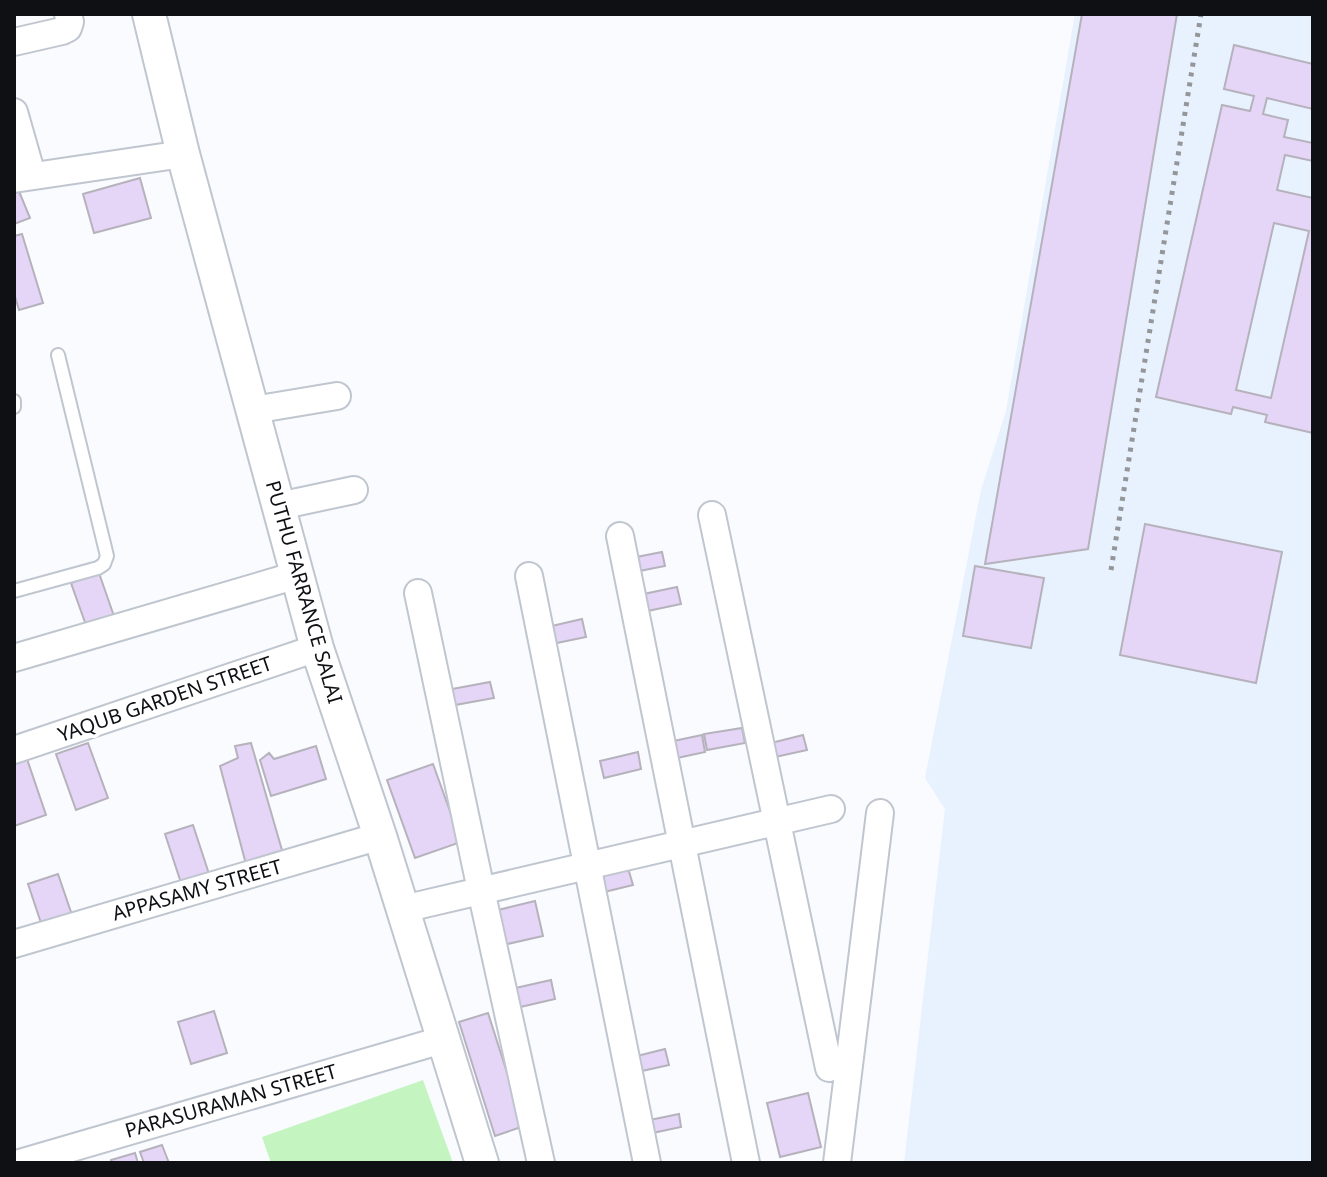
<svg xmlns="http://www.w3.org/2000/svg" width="1327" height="1177" font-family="'Noto Sans',sans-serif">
<rect width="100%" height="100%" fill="#f9fbff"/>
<path fill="#e8f1fe" d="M1075 14H1313V1163H904L945 809 925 778 981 490 1006 411Z"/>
<path fill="#c4f5c1" d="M423 1080 453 1163H271L262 1137Z"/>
<path fill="#e5d6f8" stroke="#b6b2bc" stroke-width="2" fill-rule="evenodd" d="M1082 14H1177L1088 549 985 564Z
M1234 45 1313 64V109L1267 98 1263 114 1288 120 1284 137 1313 143V161L1285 155 1277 190 1313 198V433L1265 422 1267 415 1233 407 1231 414 1156 397 1222 105 1250 111 1254 96 1224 89ZM1274 223 1309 231 1271 398 1236 390Z
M140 178 151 218 94 233 83 194Z
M16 184 30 218 14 224V185Z
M22 234 43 303 19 310 14 293V236Z
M1145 524 1282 552 1256 683 1120 655Z
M662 552 665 566 629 573 626 559Z
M975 566 1044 578 1031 648 963 636Z
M99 573 115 619 87 628 71 583Z
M677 587 681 604 638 613 634 596Z
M582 619 586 637 547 645 543 628Z
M490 682 494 698 455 705 452 689Z
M742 728 745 743 707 750 704 734Z
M702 735 705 752 668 760 664 743Z
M803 735 807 750 766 759 763 745Z
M88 743 108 798 76 810 56 754Z
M251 743 284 857 247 868 220 766 238 758 235 746Z
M316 746 326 779 271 796 260 760 269 753 274 759Z
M638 752 641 769 604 778 600 761Z
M26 756 46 815 14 826V760Z
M433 764 461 842 415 858 387 780Z
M193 825 212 883 184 892 165 834Z
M628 868 633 885 596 894 591 876Z
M58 874 74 921 44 932 28 884Z
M535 901 543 936 503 945 494 911Z
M551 980 555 999 516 1008 511 989Z
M214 1011 227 1053 191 1064 178 1022Z
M488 1013 524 1126 495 1136 459 1022Z
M665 1049 669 1065 633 1073 629 1058Z
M808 1093 821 1147 780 1157 767 1103Z
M679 1114 681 1127 643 1135 640 1122Z
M162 1145 169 1163H144L140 1152Z
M135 1153 138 1163H111V1160Z"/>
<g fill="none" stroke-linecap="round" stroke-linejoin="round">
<g stroke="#c0c6cf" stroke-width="16">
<path id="service" d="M14 401V407
M14 591 98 568 104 564 107 556 58 355"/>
</g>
<g stroke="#c0c6cf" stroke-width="30">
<path id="minor" d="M14 42 62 31 68 28 70 22 68 14
M14 112 32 175
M14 179 183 154
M253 410 337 396
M279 506 354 490
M712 515 829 1068
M620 536 746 1163
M529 576 647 1163
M418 593 481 890 541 1163
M14 658 297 575
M14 750 317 648
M403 909 831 809
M14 944 380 836
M20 1163 442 1040
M837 1163 880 813"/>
</g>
<g stroke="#c0c6cf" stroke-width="36">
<path id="tertiary" d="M149 14 183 154 317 648 380 836 482 1163"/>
</g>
<path stroke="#949699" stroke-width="5" stroke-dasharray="4 6" stroke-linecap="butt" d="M1111 570 1201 14"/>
<use href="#service" stroke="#fff" stroke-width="12"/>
<use href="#minor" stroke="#fff" stroke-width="26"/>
<use href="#tertiary" stroke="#fff" stroke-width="32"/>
</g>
<g text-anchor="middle" stroke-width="7" stroke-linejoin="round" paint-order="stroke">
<g font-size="20" fill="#0e1013" stroke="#fff">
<text transform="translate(304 592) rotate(74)" y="7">PUTHU FARRANCE SALAI</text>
<text transform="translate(165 699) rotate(-19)" y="7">YAQUB GARDEN STREET</text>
<text transform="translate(197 890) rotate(-16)" y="7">APPASAMY STREET</text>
<text transform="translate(231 1101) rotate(-16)" y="7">PARASURAMAN STREET</text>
</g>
</g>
<rect width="1327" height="1177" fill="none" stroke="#0e1013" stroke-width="32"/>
</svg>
